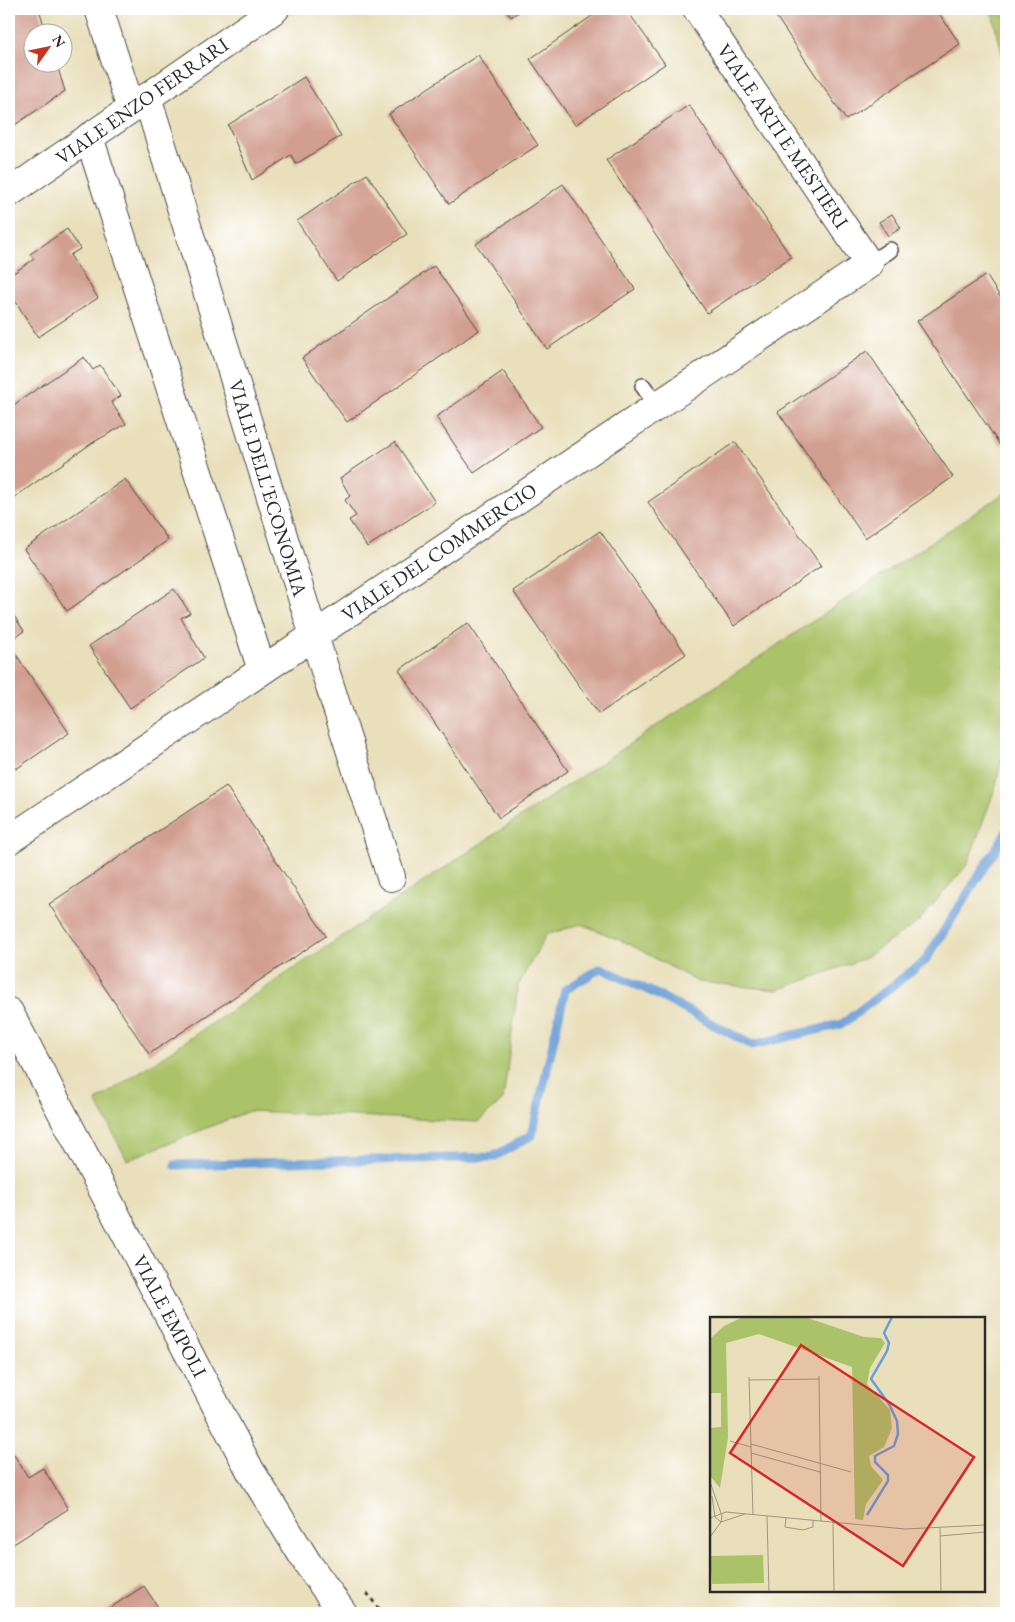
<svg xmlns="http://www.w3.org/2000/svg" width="1015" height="1622" font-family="'EB Garamond',serif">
<rect width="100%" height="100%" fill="#fff"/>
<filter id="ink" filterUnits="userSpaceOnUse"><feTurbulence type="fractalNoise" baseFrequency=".02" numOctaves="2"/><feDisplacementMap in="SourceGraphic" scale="10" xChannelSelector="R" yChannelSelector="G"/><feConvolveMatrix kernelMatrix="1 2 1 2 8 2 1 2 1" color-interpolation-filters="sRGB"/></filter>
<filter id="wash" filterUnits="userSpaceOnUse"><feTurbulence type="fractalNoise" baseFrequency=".0096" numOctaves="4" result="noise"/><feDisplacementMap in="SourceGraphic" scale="20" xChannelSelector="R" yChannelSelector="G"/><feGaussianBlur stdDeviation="1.12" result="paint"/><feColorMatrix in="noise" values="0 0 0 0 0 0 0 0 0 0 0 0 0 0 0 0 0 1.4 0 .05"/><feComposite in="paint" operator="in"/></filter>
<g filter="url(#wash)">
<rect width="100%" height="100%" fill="#e9dfbb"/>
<path fill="#aac268" stroke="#6a764a" d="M991 9H1006V69Z
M1006 492V739L996 786 967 865 917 923 863 959 778 990 698 982 629 944 581 924 546 935 518 986 503 1100 478 1122 249 1111 127 1160 96 1101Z"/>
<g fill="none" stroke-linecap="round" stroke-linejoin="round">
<path stroke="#6a9ed6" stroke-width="9" d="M175 1165 493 1157 532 1135 565 990 601 968 656 994 752 1045 842 1024 925 961 1006 833"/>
</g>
<g id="blocks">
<path fill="#d19e8f" d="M9 9H39L46 32H32V62H56L65 91 9 129Z
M505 9H523L511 17Z
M602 9H626L665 64 575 125 530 59Z
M771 9H936L960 44 846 120Z
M478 55 538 145 449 204 389 114Z
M304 77 341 136 296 164 291 155 252 180 228 125Z
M689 105 791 257 707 313 606 160Z
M367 174 407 234 337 281 297 221Z
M563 184 635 289 547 349 476 244Z
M892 214 901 228 888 236 879 222Z
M67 229 80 249 70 255 98 298 38 337 9 291V276L34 259 30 254Z
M434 266 479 330 347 422 302 358Z
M986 275 1006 306V441L1000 445 917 321Z
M867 351 953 477 865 538 778 412Z
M84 357 93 370 100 365 121 396 111 402 126 424 92 443 9 501V408Z
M503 371 541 427 474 473 436 417Z
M395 442 435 502 367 547 349 520 356 516 345 500 350 496 340 478Z
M735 442 821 566 734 626 648 502Z
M125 479 168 540 67 611 24 549Z
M600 531 686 654 599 714 513 591Z
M174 589 190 613 181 618 204 658 130 708 89 646Z
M9 608 24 631 9 641Z
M468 623 568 771 499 818 399 670Z
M9 644 69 733 16 769 11 763 9 765Z
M226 786 326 936 149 1054 49 904Z
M9 1447 28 1477 43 1468 68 1509 9 1547Z
M144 1586 162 1613H106L105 1611Z"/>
</g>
</g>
<g filter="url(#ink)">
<use href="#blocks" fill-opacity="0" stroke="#484641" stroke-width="1"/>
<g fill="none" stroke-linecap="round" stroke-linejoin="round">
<g stroke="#484641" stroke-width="18">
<path id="service" d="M869 264 890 250
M643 386 657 406"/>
</g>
<g stroke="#484641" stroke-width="30">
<path id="minor" d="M99 9 131 109
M147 97 314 636 391 877
M89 137 262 670
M9 193 275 9
M9 840 869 264 697 9"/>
</g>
<g stroke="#484641" stroke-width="30">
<path id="tertiary" d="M9 1012 250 1470 308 1564 343 1613"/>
</g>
<path stroke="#484641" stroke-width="3" stroke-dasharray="4 4" stroke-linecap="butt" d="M367 1593 382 1613"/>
<use href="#service" stroke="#fff" stroke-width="15"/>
<use href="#minor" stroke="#fff" stroke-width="28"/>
<use href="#tertiary" stroke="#fff" stroke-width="28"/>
</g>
</g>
<g text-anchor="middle" stroke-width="4.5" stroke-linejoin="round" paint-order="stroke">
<g font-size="20" fill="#2b2b2b" stroke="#fff">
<text transform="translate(142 101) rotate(-35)" y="7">VIALE ENZO FERRARI</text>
<text transform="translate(783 136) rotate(56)" y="7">VIALE ARTI E MESTIERI</text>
<text transform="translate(268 488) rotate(73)" y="7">VIALE DELL'ECONOMIA</text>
<text transform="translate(439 552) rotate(-34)" y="7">VIALE DEL COMMERCIO</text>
<text transform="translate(170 1316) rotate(62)" y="7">VIALE EMPOLI</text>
</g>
</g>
<g transform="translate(710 1317)">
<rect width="275" height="275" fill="#e9dfbb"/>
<path d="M33 0 98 1 154 20 171 21 175 26 160 51 157 67 180 93 182 111 174 130 159 139 161 149 173 163 156 187 153 203 145 202 142 50 49 17 16 26 18 120 10 171 1 160 0 111 11 110V76H0V22L14 9ZM53 238 54 266 2 267 0 239Z" fill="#aac268"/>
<path fill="none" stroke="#6a9ed6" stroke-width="2.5" d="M157 198 178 164V158L165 145V139L184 129 188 117 187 104 179 87 161 62 177 34 179 26 174 16 182 0"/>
<path fill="none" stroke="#9d9781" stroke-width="1" d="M109 59 111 204M39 60 43 198M39 63 109 62M20 124 41 130M41 127 141 155M41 136 110 155M0 165 12 199 11 205M2 179 5 200 11 205M57 199 59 275M0 201 16 195 195 212 275 208M76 201 75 210 93 213 103 210V203M123 205 124 275M230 211 231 275M230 219 275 215M0 220 11 205 35 197"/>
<path fill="#d62828" fill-opacity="0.15" stroke="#d62828" stroke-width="2.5" d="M91 28 264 140 193 249 20 136Z"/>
<rect width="275" height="275" fill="none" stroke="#2b2b2b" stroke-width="2.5"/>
</g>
<rect width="1015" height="1622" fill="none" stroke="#fff" stroke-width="30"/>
<g transform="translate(48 48) rotate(57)"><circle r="24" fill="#ffffff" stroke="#aaaaaa"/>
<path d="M0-4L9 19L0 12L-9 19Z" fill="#c8321e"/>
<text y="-8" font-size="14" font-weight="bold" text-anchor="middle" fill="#2b2b2b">N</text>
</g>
</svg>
